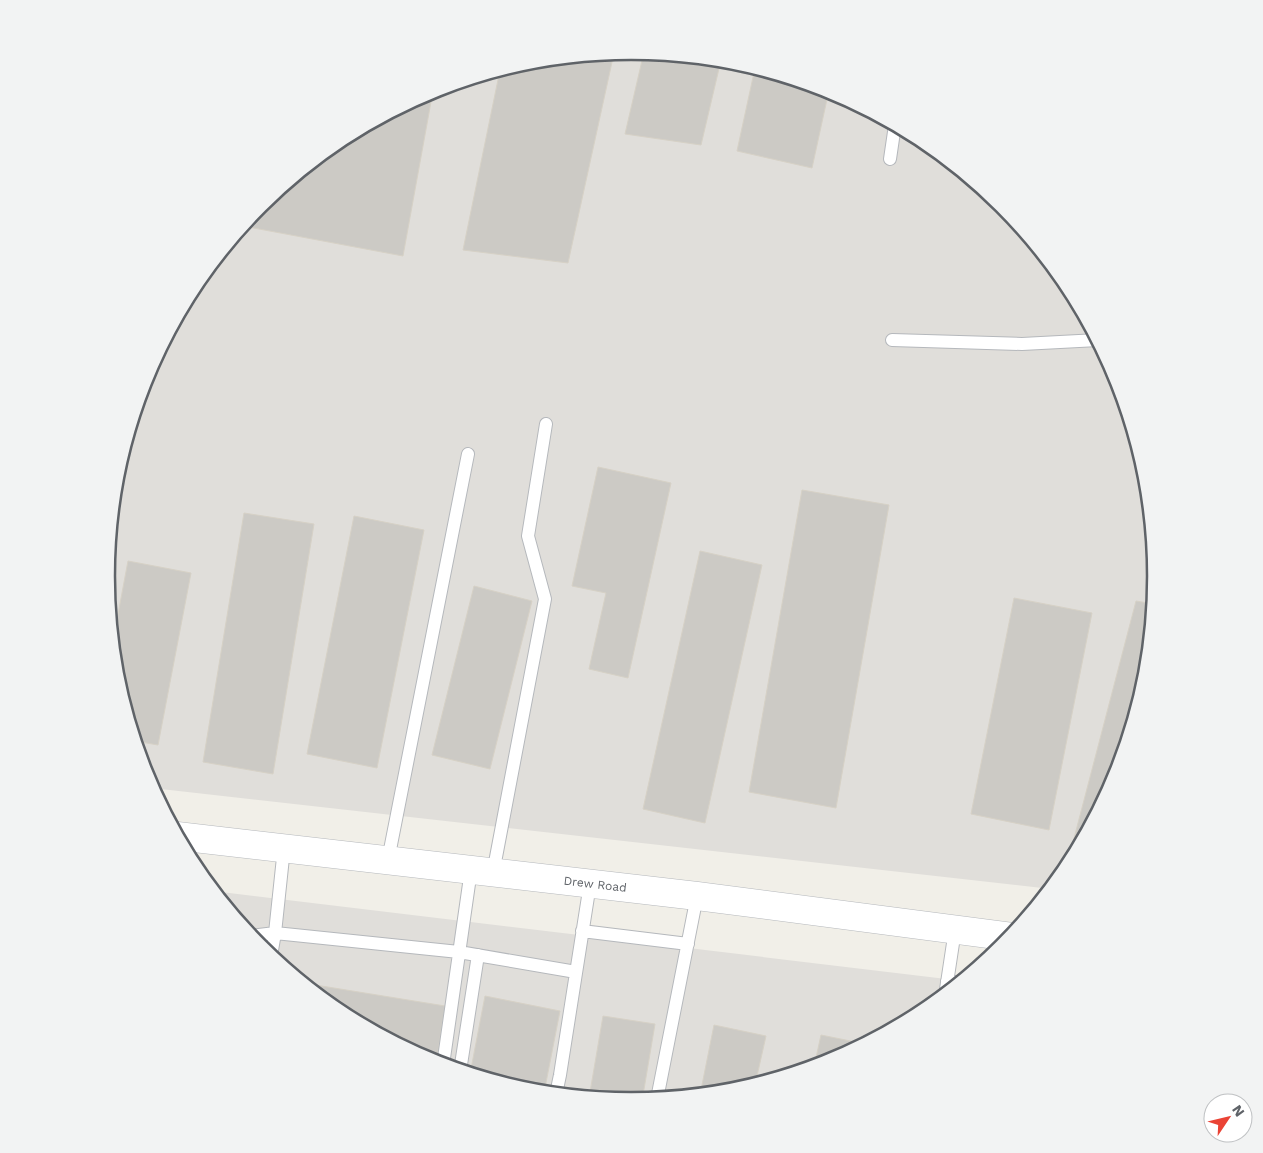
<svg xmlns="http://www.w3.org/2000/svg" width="1263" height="1153" font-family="'Work Sans',sans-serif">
<rect width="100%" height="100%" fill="#f1efe8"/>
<path fill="#e0deda" d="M632 51 734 61 833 91 924 140 1003 205 1068 285 1117 376 1147 474 1157 577 1147 679 1068 869 1051 889 152 788 146 777 116 679 106 576 116 474 146 375 195 284 260 205 340 140 431 91 529 61Z
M213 891 963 981 923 1013 832 1062 734 1092 631 1102 529 1092 430 1062 339 1013 260 948Z"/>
<path fill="#cccac5" stroke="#d6d1c6" d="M644 52 721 60 701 145 625 134Z
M614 53 568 263 463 250 500 70 529 61Z
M755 68 829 90 812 168 737 151Z
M433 91 403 256 243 226 260 205 340 140Z
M598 467 671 483 628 678 589 669 606 593 572 586Z
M802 490 889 505 836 808 749 792Z
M244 513 314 524 273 774 203 762Z
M354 516 424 530 377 768 307 754Z
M700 551 762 565 705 823 643 809Z
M128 561 191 573 158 745 135 741 116 679 113 641Z
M474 586 532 601 490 769 432 755Z
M1014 598 1092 613 1049 830 971 814Z
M1136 601 1154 604 1147 679 1117 778 1068 869H1066Z
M303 983 445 1006 436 1064 430 1062 339 1013Z
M485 996 560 1011 544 1093 529 1092 470 1074Z
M603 1016 655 1024 642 1101 631 1102 589 1098Z
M714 1025 766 1036 755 1085 734 1092 700 1095Z
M821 1035 865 1044 832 1062 814 1067Z"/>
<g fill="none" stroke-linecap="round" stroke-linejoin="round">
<g stroke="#b5b8bc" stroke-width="14">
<path id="service" d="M890 159 895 125
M892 340 1022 344 1098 340
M388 860 468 454
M493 873 545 599 528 536 546 424
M582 931 688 944
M250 936 275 933 284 848
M271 956 275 933 459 952 576 972
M947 981 960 983
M945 996 955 930
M443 1065 471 870
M460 1071 478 955
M556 1094 560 1075 590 884
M657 1099 697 896"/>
</g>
<g stroke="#b5b8bc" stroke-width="29">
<g id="tertiary">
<path id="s1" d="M177 836 697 896 1012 937"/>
</g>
</g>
<use href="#service" stroke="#fff" stroke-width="12"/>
<use href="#tertiary" stroke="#fff" stroke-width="28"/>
</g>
<g text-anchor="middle" stroke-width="4.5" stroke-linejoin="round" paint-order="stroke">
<g font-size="12" fill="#5f6368" stroke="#fff">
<text dy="4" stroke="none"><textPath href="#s1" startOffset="421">Drew Road</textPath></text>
</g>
</g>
<path d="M0 0H1263V1153H0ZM115 576a516 516 0 1 1 1032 0a516 516 0 1 1-1032 0Z" fill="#f2f3f3" fill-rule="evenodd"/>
<path fill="none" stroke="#5f6368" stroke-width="2.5" d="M115 576a516 516 0 1 1 1032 0a516 516 0 1 1-1032 0Z"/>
<g transform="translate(1228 1118) rotate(55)"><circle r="24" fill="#ffffff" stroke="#bfc1c3"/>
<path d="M0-4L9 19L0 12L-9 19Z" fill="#ea4335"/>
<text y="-8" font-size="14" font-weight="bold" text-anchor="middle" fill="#5f6368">N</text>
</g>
</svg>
